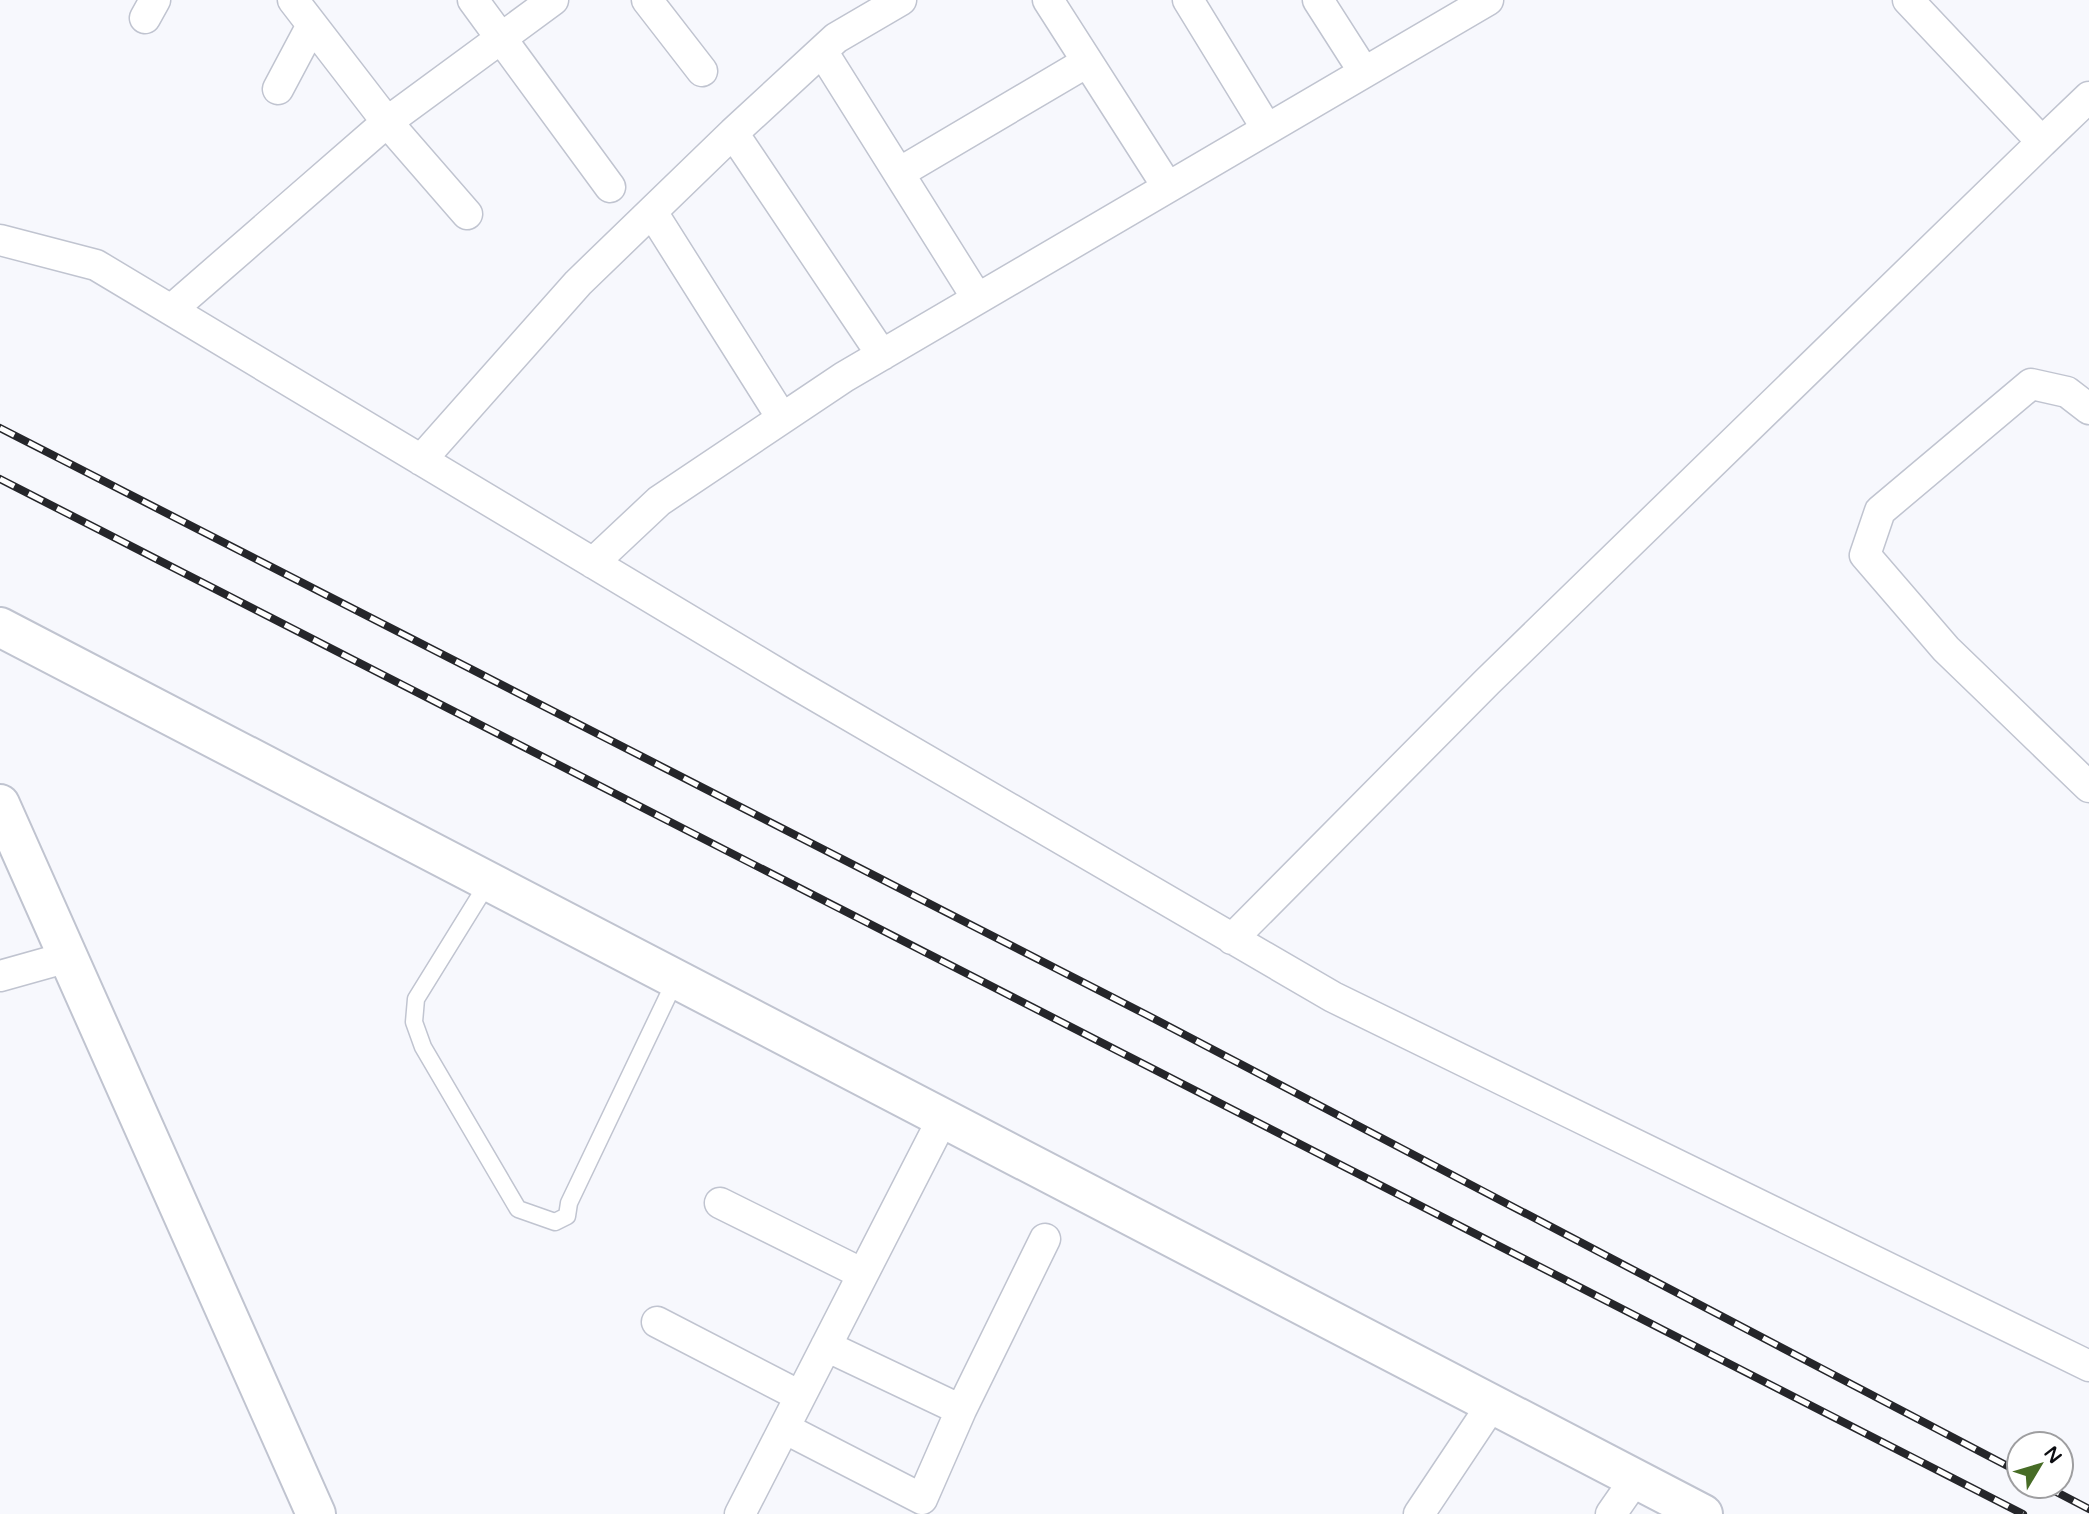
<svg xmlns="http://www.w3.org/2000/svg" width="2089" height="1514" font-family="'Varela Round',sans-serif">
<rect width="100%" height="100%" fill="#f7f8fd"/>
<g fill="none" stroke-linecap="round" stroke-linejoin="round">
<g stroke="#c0c4d0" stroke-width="19">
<path id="service" d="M489 881 416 999 414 1022 423 1047 518 1209 555 1222 567 1216 569 1203 676 979"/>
</g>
<g stroke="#c0c4d0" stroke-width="33">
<path id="minor" d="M293 0 387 122 467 214
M473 0 610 187
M647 0 702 71
M1048 0 1167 186
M1188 0 1267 129
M1318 0 1364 72
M145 18 155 0
M822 51 977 298
M278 89 312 25
M733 133 882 355
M2042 142 2089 97
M899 173 1087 62
M652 212 782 418
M0 240 96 265 792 682 1333 997 2089 1366
M171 310 387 122 553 0
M2089 409 2067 392 2031 384 1880 511 1865 555 1946 649 2089 787
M421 460 578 283 733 133 836 38 901 0
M593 563 659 501 844 377 1488 0
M1232 939 1487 682 2042 142 1908 0
M0 976 68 957
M720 1203 863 1274
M657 1322 800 1396
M826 1346 961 1410 1045 1239
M784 1428 922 1499 961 1410
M740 1514 943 1118
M1419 1514 1493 1403
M1611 1514 1636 1478"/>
</g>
<g stroke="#c0c4d0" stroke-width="42">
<path id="tertiary" d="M0 627 1703 1514
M0 804 316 1514"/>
</g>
<use href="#service" stroke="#fff" stroke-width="16"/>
<use href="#minor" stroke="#fff" stroke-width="30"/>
<use href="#tertiary" stroke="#fff" stroke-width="38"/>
<g stroke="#25262a" stroke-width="8">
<path id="rail" d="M0 428 1145 1014 2019 1472
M0 479 2023 1514
M2045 1486 2089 1509"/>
</g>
<use href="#rail" stroke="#fff" stroke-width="5" stroke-dasharray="16" stroke-linecap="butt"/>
</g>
<g transform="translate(2040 1465) rotate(52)"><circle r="33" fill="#ffffff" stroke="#9e9ea0" stroke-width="2"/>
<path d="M0-5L12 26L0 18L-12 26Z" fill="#476c26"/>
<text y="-10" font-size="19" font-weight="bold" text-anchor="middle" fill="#0c0d11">N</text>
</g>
</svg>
